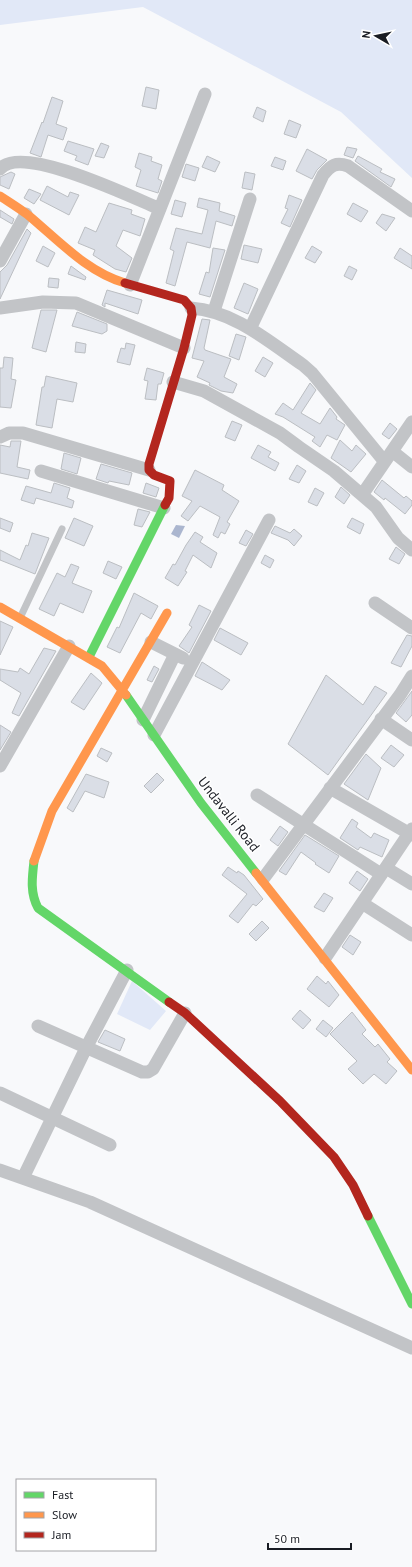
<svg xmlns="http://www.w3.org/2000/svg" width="412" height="1567" font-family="'PT Sans',sans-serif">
<rect width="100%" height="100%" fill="#f8f9fb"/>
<path fill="#e1e8f7" d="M0 0H412V178L341 112 143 7 0 25Z
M132 981 166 1011 150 1030 117 1014Z"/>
<path fill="#abb6cf" d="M176 525 185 526 179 538 171 534Z"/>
<path fill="#dadee6" stroke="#bbbec2" d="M146 87 159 90 156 109 142 106Z
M52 97 63 101 56 124 67 128 63 140 48 135 41 157 30 153 42 122 43 123Z
M257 107 266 111 263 122 253 117Z
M289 120 301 125 296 138 284 134Z
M68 141 94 149 88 165 75 160 77 156 64 151Z
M101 143 109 146 104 158 95 156Z
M347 147 357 149 353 158 344 155Z
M307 149 327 160 317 170 312 179 296 171Z
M139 153 152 157 151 161 162 165 158 179 162 181 158 193 136 186 141 170 135 167Z
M207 156 220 162 215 172 202 167Z
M358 156 382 169 380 172 395 179 391 187 355 161Z
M275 157 286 161 283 170 271 166Z
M186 164 199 168 195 181 182 177Z
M11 172 15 174 9 189 0 185V177Z
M245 172 255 174 252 190 242 188Z
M47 186 68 197 70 192 79 195 69 215 40 200Z
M29 189 41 194 34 204 24 198Z
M289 195 302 200 290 227 281 223 288 209 285 208Z
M199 198 220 203 219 211 235 216 232 226 216 221 210 248 187 242 175 286 166 283 174 251 170 249 176 228 202 234 208 210 197 207Z
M175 200 186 203 182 217 171 214Z
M109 203 132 210 131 214 145 219 140 236 123 230 116 246 132 258 126 272 115 269 93 255 95 250 78 243 85 227 96 232Z
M353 203 368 211 361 222 347 214Z
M0 210 14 219 12 224 0 217Z
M382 214 395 218 386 231 376 223Z
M27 229 31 233 0 299V272L7 265Z
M244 245 262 249 258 263 241 259Z
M43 246 55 253 48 267 36 261Z
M312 246 322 252 315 263 305 258Z
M213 248 225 250 210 297 199 294 206 272 209 273Z
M400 248 412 256V269L394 258Z
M71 266 86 277 85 280 68 274Z
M349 266 357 270 352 280 344 276Z
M49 278 59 279 58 288 48 287Z
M244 283 258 289 248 314 234 308Z
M107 290 142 300 138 314 105 303V307L102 305Z
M41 310H57L46 352 32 348Z
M77 312 107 324V331L102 334 72 326Z
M202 319 210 320 204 348 205 350 231 359 224 377 237 384 233 393 221 391 209 385 210 383 197 377 204 361 192 358Z
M236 334 246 337 239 360 229 356Z
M76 342 86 344 85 353 75 352Z
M126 343 135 345 130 365 117 362 121 348 125 349Z
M4 357 13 358 11 379 16 380 11 408 0 407V368H3Z
M263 357 273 363 265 377 255 371Z
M147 368 164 373 161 384H158L156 400 145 399 148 381 144 380Z
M46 376 77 383 73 402 57 399 52 428 36 425 42 387H44Z
M310 383 316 390 301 413 320 424 330 408 337 417 336 419 345 425 337 440 327 435 320 447 312 441 315 437 283 417 275 414 283 403 293 410Z
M232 421 242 425 235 441 225 437Z
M390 423 397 429 389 439 382 434Z
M340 440 352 451 356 445 366 454 351 472 331 458Z
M11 441H21L17 467 30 470 28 479 0 473V445L10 447Z
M258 445 271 452 268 457 279 463 275 471 251 458Z
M64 453 81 458 77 474 61 469Z
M101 464 132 473 129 485 109 481 108 483 96 479Z
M297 465 306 471 299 483 289 479Z
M195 470 224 485 222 490 239 501 227 522 230 524 225 534 221 532 218 538 213 535 220 517 200 506 188 521 181 516 192 501 182 496Z
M382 480 404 498 406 496 412 501V505L405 514 385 498 384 500 374 492Z
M54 483 70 488 67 498 74 501 72 508 36 498 34 504 21 500 26 486 51 493Z
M146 483 159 488 156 497 143 493Z
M341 487 350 495 344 504 335 497Z
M315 488 324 493 317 506 308 502Z
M138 509 150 512 142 527 134 525Z
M0 518 13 523 10 532 0 528Z
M74 518 93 526 84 546 65 538Z
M352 518 364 524 360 534 347 527Z
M275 526 290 533 294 529 302 536 294 546 288 540 271 533Z
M246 530 253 534 246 546 239 543Z
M195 532 203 537 200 542 217 553 211 568 193 555 185 571 187 572 178 586 165 578 173 564 175 565 186 545Z
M32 533 49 538 35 574 0 560V550L20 560 26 545 28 546Z
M396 547 405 554 399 564 389 559Z
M265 555 274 560 270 568 261 563Z
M108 561 122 567 116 579 103 573Z
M71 564 79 567 72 583 92 591 83 613 60 603 54 616 39 609 57 573 65 577Z
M134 593 158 606 151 619 141 613 120 653 107 647 117 627 119 628Z
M199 605 211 611 189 653 179 646 192 627 189 625Z
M0 621 13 627 0 655Z
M220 628 248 643 241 655 214 640Z
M407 635 412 636V646L401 667 391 663Z
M44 648 56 651 19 716 12 713 21 693 0 680V669L18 672 20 668 29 674Z
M202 662 230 680 222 690 195 676Z
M154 666 159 669 152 682 147 680Z
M91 673 102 683 84 710 71 702Z
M326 675 363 705 375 686 387 693 328 775 288 744Z
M412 691V715L406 722 396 713Z
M0 725 11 732 0 750Z
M391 745 404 755 394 767 381 758Z
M101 748 112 753 107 762 97 756Z
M366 754 381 768 368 800 344 784Z
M157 773 164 780 151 793 144 786Z
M86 774 109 782 104 798 85 791 73 812 67 808Z
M352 819 358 823 356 827 371 838 374 833 389 840 382 857 360 847 358 850 340 838Z
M280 826 288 832 278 846 270 840Z
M305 835 339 856 329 873 315 864 316 863 301 852 286 875 279 871Z
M228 867 237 873 238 871 244 875 263 899 256 906 253 904 238 923 229 916 247 894 222 875Z
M357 871 368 879 360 891 349 883Z
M324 893 333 898 324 912 314 907Z
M262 921 269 928 256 941 249 934Z
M350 935 361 942 353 955 342 947Z
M317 976 326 984 328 981 339 995 329 1007 307 989Z
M300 1010 311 1020 303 1029 292 1019Z
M352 1012 366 1030 362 1034 375 1047 378 1044 390 1059 387 1062 397 1071 386 1084 374 1074 363 1084 348 1069 357 1061 330 1034Z
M323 1020 333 1028 326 1037 316 1029Z
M105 1030 125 1039 120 1051 98 1042Z"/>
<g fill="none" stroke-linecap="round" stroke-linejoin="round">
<path stroke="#c2c4c7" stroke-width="7" d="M20 618 62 529"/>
<path stroke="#c2c4c7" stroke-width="13" d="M0 169C21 143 134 198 160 209
M0 261 26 214
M130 285 205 94
M0 308 43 302 76 303 184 348
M191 308C234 311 268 341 303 365L312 373 384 461
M214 311 250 199
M250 329 323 175C331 165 336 162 348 166L412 211
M173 382 204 391 280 433 299 447 334 471 376 507 398 538 412 550
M0 437 9 433H23L149 470
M392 451 412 467
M41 471 164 508
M362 495 412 422
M375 603 412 628
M151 642 183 658
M381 719 412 740
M143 720 175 654
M154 735 269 520
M0 766 69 646
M330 788 412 835
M257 795 381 874
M386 868 412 884
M263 879 400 695 412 676
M362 903 412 935
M325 958 412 829
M38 1026 142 1072H148L153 1069 185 1013
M0 1093 110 1145
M0 1170 90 1202 412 1348
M23 1178 86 1048 127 970"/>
<path stroke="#63d668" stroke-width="9" d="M89 657 165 505
M126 695 201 803 256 873
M34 861C32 878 30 893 38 908L169 1002
M368 1216 412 1304"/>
<path stroke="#ff974d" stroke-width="9" d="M0 196C9 202 19 208 28 215 58 240 87 272 125 283
M0 607 102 666 126 695
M34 861 52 811 167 613
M256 873 412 1070"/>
<path stroke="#b3261e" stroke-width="9" d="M125 283 184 300 191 308 192 315 184 348 149 464V470L154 475 170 481 169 498 165 505
M169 1002 185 1013 280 1101 334 1157 353 1185 368 1216"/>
</g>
<g text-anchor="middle" stroke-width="3" stroke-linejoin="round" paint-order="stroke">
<g font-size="14" fill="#191c23" stroke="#fff">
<text transform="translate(229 814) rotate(52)" y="5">Undavalli Road</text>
</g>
</g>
<rect x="16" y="1479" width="140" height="72" fill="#ffffff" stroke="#a3a4a7"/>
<rect x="24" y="1492" width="20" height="6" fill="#63d668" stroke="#a3a4a7"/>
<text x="52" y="1499" font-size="12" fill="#191c23">Fast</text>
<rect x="24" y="1512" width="20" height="6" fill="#ff974d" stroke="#a3a4a7"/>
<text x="52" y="1519" font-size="12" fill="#191c23">Slow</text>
<rect x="24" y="1532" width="20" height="6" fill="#b3261e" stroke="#a3a4a7"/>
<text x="52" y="1539" font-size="12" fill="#191c23">Jam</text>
<g transform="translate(376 36) rotate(279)" stroke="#ffffff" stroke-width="3" paint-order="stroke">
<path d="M0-3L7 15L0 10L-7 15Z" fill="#191c23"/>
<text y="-6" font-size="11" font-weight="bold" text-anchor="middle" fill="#191c23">N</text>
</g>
<path d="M268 1543v6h83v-6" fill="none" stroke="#191c23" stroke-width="2"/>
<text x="274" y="1543" font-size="12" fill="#191c23" stroke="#ffffff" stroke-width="3" paint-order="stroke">50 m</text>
</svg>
